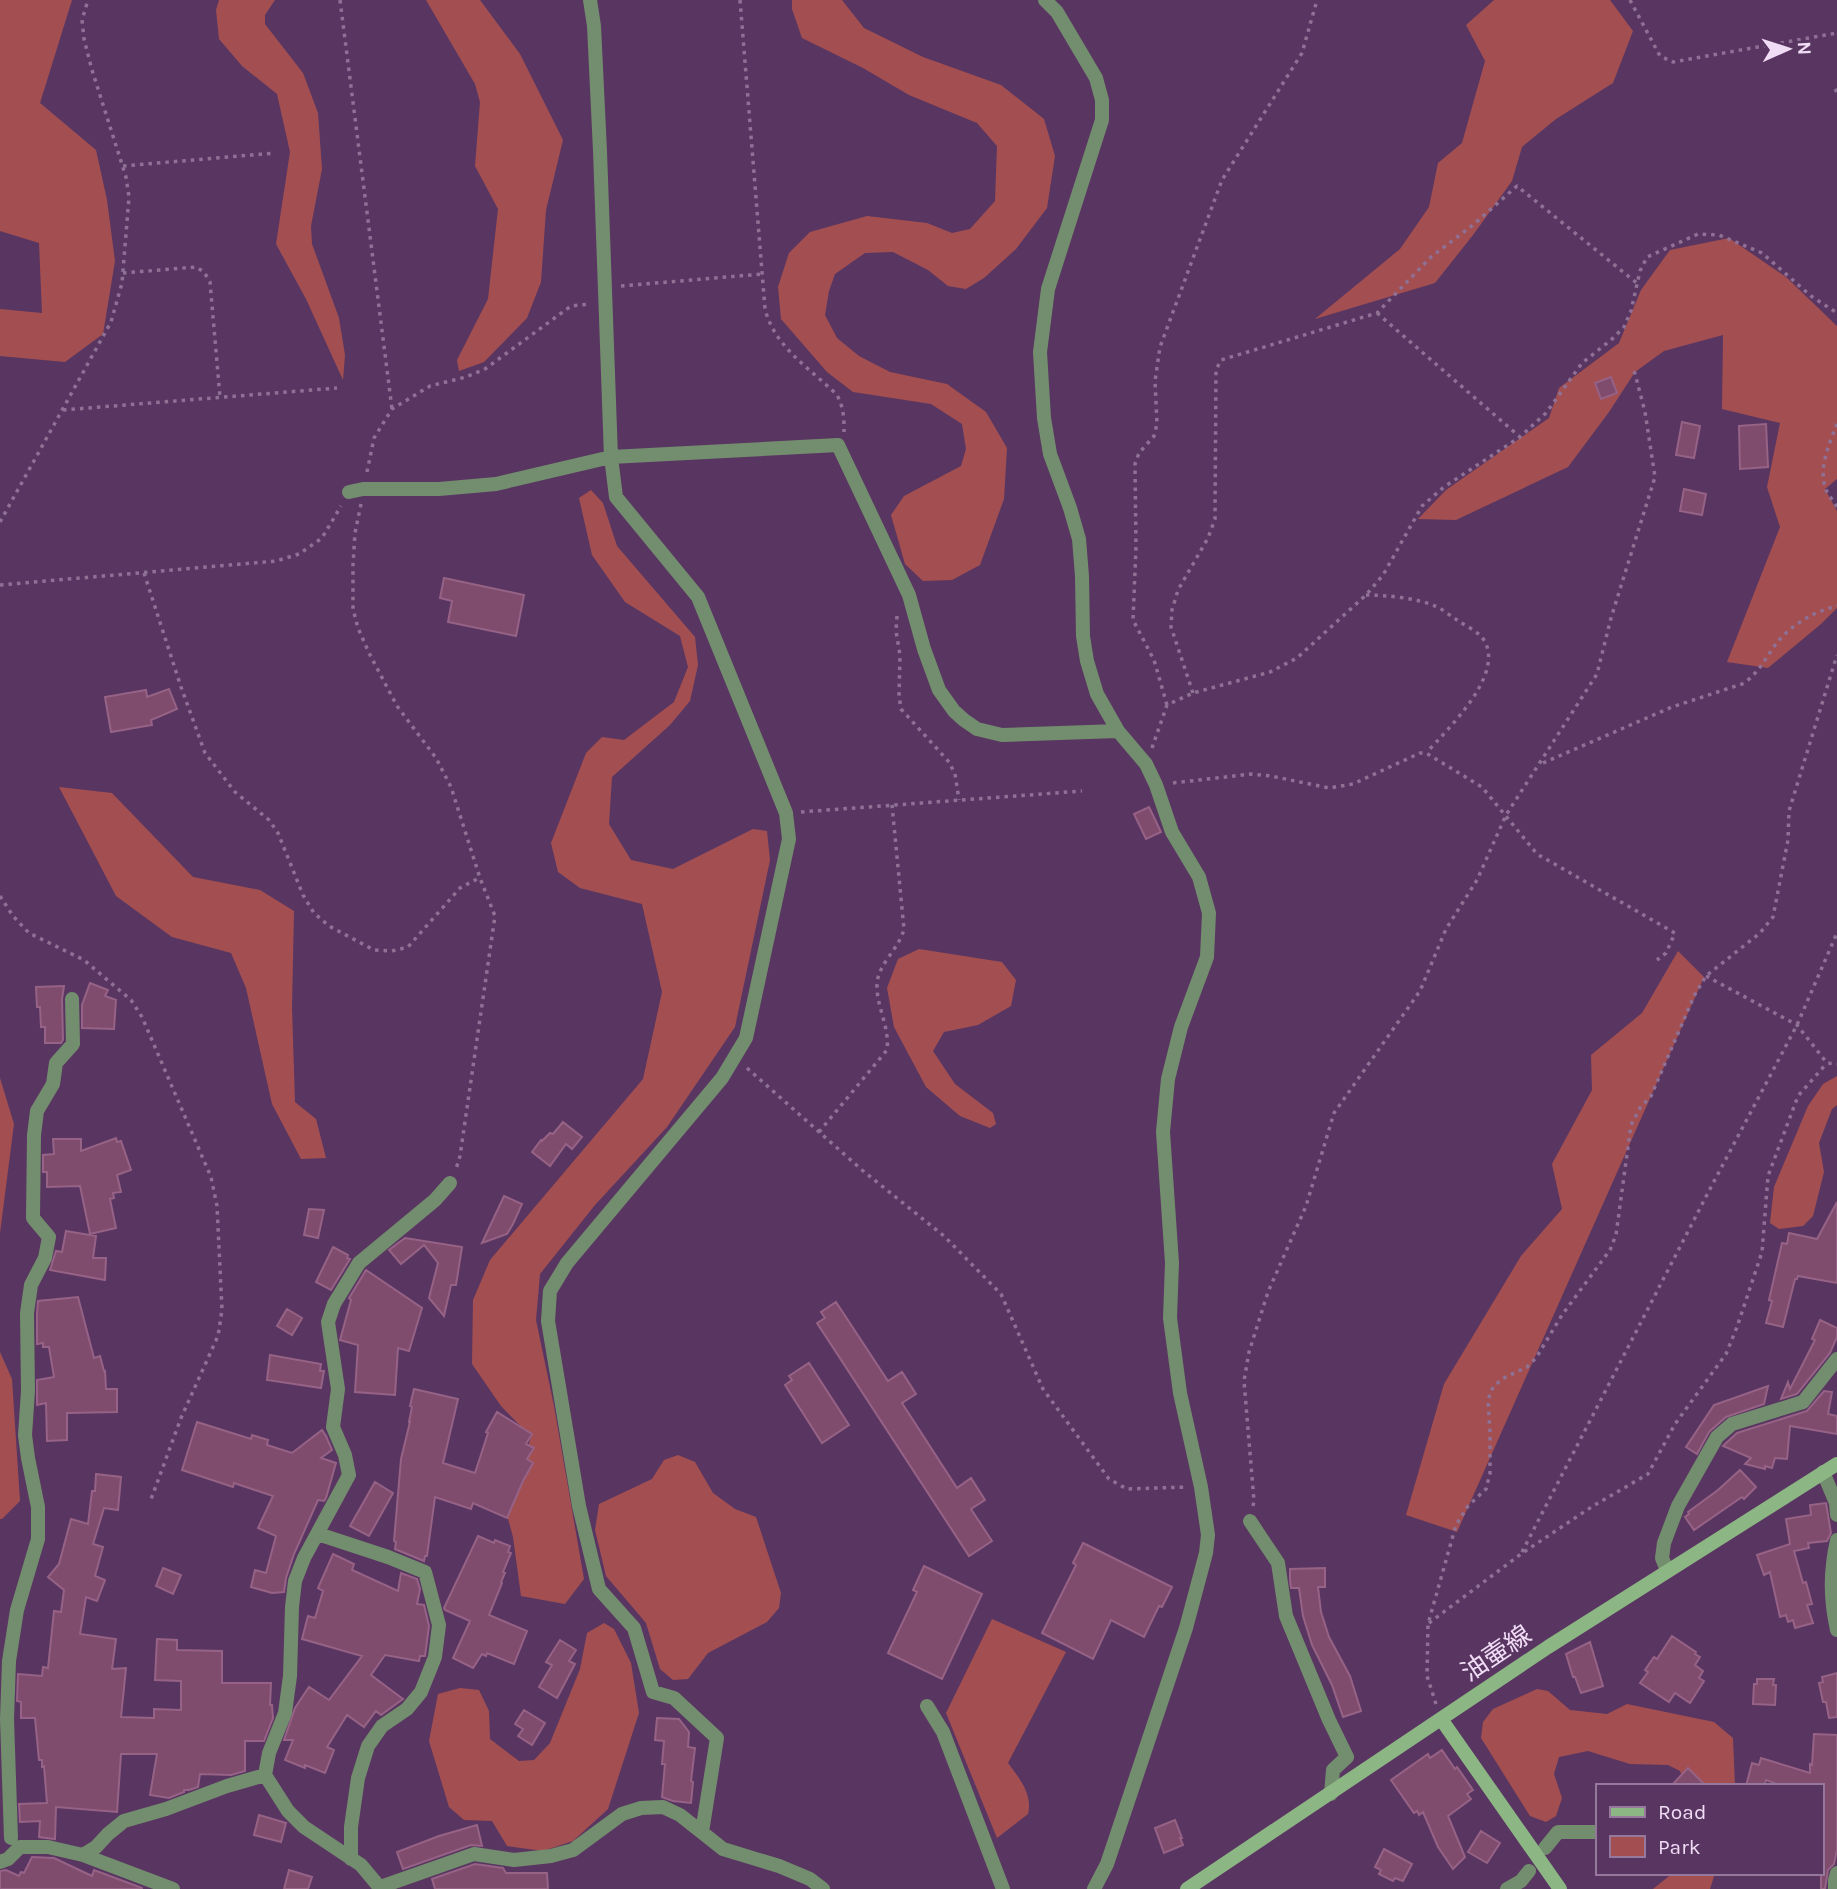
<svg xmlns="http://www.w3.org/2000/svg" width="1837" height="1889" font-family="Karla,'Noto Sans JP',sans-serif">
<rect width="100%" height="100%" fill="#593661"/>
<path fill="#a34f51" d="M0 0H72L40 103 96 150 107 200 115 261 103 334 65 362 0 356V309L42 313 39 243 0 231Z
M219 0H275L265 15V24L303 73 318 113 322 169 311 226 312 244 339 318 345 355 343 380 306 299 276 244 290 152 277 94 242 66 219 39 216 10Z
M426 0H480L520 54 563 140 546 210 541 282 527 318 484 362 459 371 457 360 488 299 498 209 475 166 480 102 475 84Z
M792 0H842L864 28 923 57 1001 85 1044 119 1055 156 1047 208 1016 249 984 278 966 289 948 286 928 270 893 252 865 253 835 274 829 291 825 315 837 338 859 356 890 372 947 384 986 412 1007 448 1004 499 980 565 952 580 923 581 905 564 891 515 904 496 961 466 966 449 962 424 931 404 853 392 827 372 781 319 778 287 789 253 810 232 867 216 927 223 952 233 970 229 995 201 997 146 977 123 909 95 863 68 802 38 792 9Z
M1494 0H1610L1633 31 1613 83 1556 119 1522 147 1512 181 1473 235 1435 283 1315 319 1400 249 1429 207 1438 163 1462 143 1485 61 1466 25Z
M1729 238 1786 277 1837 326V479L1825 489 1837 511V608L1821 624 1768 668 1727 662 1780 527 1767 487 1780 423 1722 409 1723 335 1664 351 1635 372 1609 412 1568 467 1456 520 1418 519 1446 490 1549 418 1559 388 1619 343 1641 290 1670 250Z
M591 490 603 503 617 546 695 637 698 665 690 701 670 725 612 777 609 824 631 860 673 869 753 829 767 831 770 860 735 1027 667 1127 595 1205 540 1274 536 1320 554 1406 584 1579 565 1604 521 1596 513 1537 507 1515 531 1437 501 1406 472 1364 473 1300 490 1260 643 1079 662 992 642 904 580 888 558 872 551 843 586 753 602 737 624 740 674 702 688 667 680 636 625 602 592 555 579 498Z
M59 787 112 793 193 877 260 890 294 911 292 1007 295 1102 316 1119 326 1158 301 1159 272 1104 246 988 231 953 172 937 116 896Z
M919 949 1002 962 1016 980 1011 1006 978 1025 944 1032 933 1051 955 1084 993 1113 996 1124 990 1128 960 1116 926 1087 894 1027 887 988 898 959Z
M1678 951 1704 977 1457 1532 1406 1515 1444 1384 1521 1256 1562 1209 1552 1164 1592 1090 1591 1055 1642 1013Z
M1837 1076V1105L1832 1109 1819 1143 1824 1172 1813 1216 1803 1226 1779 1229 1770 1223 1774 1187 1808 1106 1823 1084Z
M0 1078 14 1124 0 1233Z
M0 1352 12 1379 20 1501 2 1519H0Z
M678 1455 695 1462 713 1493 735 1509 756 1517 781 1593 779 1608 767 1622 708 1653 688 1679 673 1680 660 1669 646 1623 606 1576 595 1530 599 1504 652 1479 664 1460Z
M992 1619 1066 1652 1008 1763C1019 1778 1033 1794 1028 1814L997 1838 946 1713Z
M604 1623 614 1629 631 1663 639 1713 608 1809 573 1841 543 1851 507 1846 492 1821 464 1820 449 1807 429 1741 438 1694 460 1688 479 1690 489 1711 490 1739 519 1761 534 1760 550 1743 580 1669 587 1633Z
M1537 1689 1548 1691 1570 1710 1607 1714 1627 1704 1714 1722 1733 1738 1735 1786H1686L1680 1771 1668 1765 1630 1764 1588 1751 1559 1757 1554 1774 1562 1798 1556 1816 1546 1822 1530 1816 1481 1738 1483 1722 1493 1709Z
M1673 1873H1715L1710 1889H1653Z"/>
<path fill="#7f4c6e" stroke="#966285" stroke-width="2" d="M1611 377 1617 393 1601 399 1595 383Z
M1682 422 1700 426 1694 458 1676 455Z
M1766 424 1768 467 1740 469 1739 426Z
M1684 489 1706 494 1702 515 1680 511Z
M444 578 524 595 516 636 448 622 452 601 440 598Z
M169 689 177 709 151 720 152 725 111 732 105 697 146 690 147 697Z
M1149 807 1161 832 1146 839 1134 814Z
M90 983 108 990 105 996 116 1000 114 1029 82 1028V1005Z
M64 986 62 999 63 1040 61 1043H45V1027H41L40 1007H37L36 987Z
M563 1122 582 1137 572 1149 566 1144 550 1166 532 1152 541 1140 542 1141 550 1133 553 1134Z
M116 1138 117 1142 121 1141 131 1170 117 1175 121 1192 113 1193 114 1198 110 1199 116 1228 90 1234 80 1186 47 1187V1172H43V1155L54 1154 53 1139H81V1151Z
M504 1196 522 1204 513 1224 507 1234 482 1243Z
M1837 1202V1283L1798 1276 1797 1279H1795L1783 1327 1766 1323 1772 1301 1769 1300 1782 1243 1787 1244 1789 1233 1817 1239Z
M309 1209 324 1210 318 1238 304 1235Z
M66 1231 96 1236 93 1258H106L105 1280 50 1270 56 1251 62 1252Z
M405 1238 462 1247 456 1285H451L444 1316 429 1298 438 1263 424 1245 401 1264 389 1250Z
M333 1247 348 1255 347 1258 350 1259 331 1290 316 1282Z
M366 1270 422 1308 409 1351 398 1348 395 1395 355 1392 358 1345 340 1340 351 1300 349 1298Z
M78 1297 94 1358 100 1356 104 1371H105L106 1389H117V1412L67 1413V1440L47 1441 46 1403 37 1405V1380L54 1377 49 1347H43V1343L37 1344V1314L38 1301Z
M836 1302 888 1381 902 1372 916 1394 902 1403 957 1488 971 1478 985 1500 971 1509 992 1541 969 1556 817 1323 825 1318 821 1312Z
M287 1309 302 1318 292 1335 277 1326Z
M1820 1320 1837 1328V1337L1830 1353 1797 1394 1781 1399 1788 1382 1790 1389 1815 1340 1812 1339Z
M270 1355 321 1364 320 1371H324L321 1388 267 1380Z
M809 1363 849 1425 822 1443 785 1385 792 1380 789 1376Z
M1768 1386 1764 1404 1726 1417 1709 1432 1697 1454 1686 1447 1714 1405Z
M414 1389 458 1399 443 1463 475 1473 488 1433 486 1432 497 1412 532 1434 526 1444 534 1448 527 1459 533 1463 523 1481 507 1518 473 1503 471 1509 435 1497 427 1556H425L424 1561 395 1549 396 1542 394 1541 401 1459 410 1422H409L412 1407 410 1406Z
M1824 1391 1832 1392 1828 1414 1837 1416V1434L1790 1426 1787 1459 1775 1458 1772 1468 1765 1466V1469L1745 1464 1751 1458 1723 1446 1737 1433 1807 1411Z
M197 1422 251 1439 252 1435 268 1440 267 1445 292 1453 322 1430 326 1436 332 1450 321 1458 336 1463 326 1498 324 1501 318 1500 294 1554 286 1578 284 1592 272 1593 251 1587 255 1570 266 1573 276 1536 258 1528 273 1496 234 1483 233 1487 182 1470Z
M1740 1470 1756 1487 1744 1499 1742 1497 1694 1530 1685 1517 1689 1514 1688 1512 1718 1490Z
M96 1474 121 1477 118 1510 104 1508 93 1544 103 1547 95 1576 105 1580 97 1601 86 1597 80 1634 116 1639 112 1669 126 1668 121 1717 154 1718V1709L181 1710V1681L155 1680 157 1639 177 1640V1650L222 1651V1683H271L270 1705H272L273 1718 264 1741H245V1771L231 1775 200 1774 198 1787 189 1790H184V1792L169 1798 150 1795 157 1754H121L117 1812 56 1807 55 1839 39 1837 40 1821 20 1822 19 1804 47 1803 44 1766 42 1767V1760H39L35 1718H21V1702L17 1701 18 1674 42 1676 43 1667 48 1668 54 1611 61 1612 64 1590 48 1577 59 1564 71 1519 88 1524 92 1491H95Z
M375 1482 393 1493 369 1536 350 1526Z
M1826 1503 1831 1533 1827 1541 1808 1543 1809 1548 1794 1551 1803 1583 1806 1582 1812 1604 1807 1605 1813 1623 1795 1628 1793 1620 1788 1622 1786 1615 1780 1617 1770 1572 1764 1575 1757 1555 1790 1544 1786 1519 1811 1515 1810 1505Z
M478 1536 494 1543 495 1540 510 1546 508 1552 511 1553 503 1572 505 1573 501 1582 502 1583 489 1615 527 1631 514 1664 487 1653 486 1656 482 1654 473 1668 453 1658 470 1621 445 1610 444 1608Z
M1083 1543 1172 1587 1162 1607 1159 1606 1144 1637 1111 1620 1093 1659 1042 1633 1076 1565 1073 1563Z
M333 1554 354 1564 352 1570 398 1591 401 1573 417 1579 420 1589 417 1604 424 1605 429 1626 425 1656H420L419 1661 385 1655 371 1675 403 1699 381 1715 376 1711 364 1727 347 1715 327 1747 334 1750 325 1773 305 1765V1768L285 1760 293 1740H284L295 1708 309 1687 329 1700 362 1656 302 1639 308 1616 315 1618 323 1591 318 1588Z
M924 1566 982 1594 942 1679 888 1653 917 1592 913 1590Z
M163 1568 181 1575 173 1594 156 1586Z
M1325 1568V1587H1318L1321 1612 1329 1637 1350 1676 1361 1711 1343 1717 1332 1685 1312 1645 1303 1616 1299 1588H1291L1290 1581V1569Z
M1672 1636 1696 1652 1695 1654 1700 1657 1695 1665 1703 1671 1699 1678 1704 1681 1690 1703 1675 1693 1669 1702 1640 1683 1648 1672 1645 1670 1654 1657 1657 1659Z
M560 1640 576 1650 569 1661 575 1664 557 1698 539 1687 552 1665 546 1662Z
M1590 1642 1603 1686 1581 1693 1575 1677H1573L1566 1654Z
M1837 1673V1717L1829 1718 1826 1702H1823L1819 1683 1823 1682 1822 1677Z
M1757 1679H1774L1773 1685H1776L1775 1705 1753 1704 1754 1684H1757Z
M524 1710 545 1723 532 1745 518 1736 523 1729 515 1724Z
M657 1718 679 1719 689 1732 688 1747 695 1748 691 1781 693 1782 691 1803 673 1801 662 1797 665 1764H662L664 1741 655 1740Z
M1814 1734 1837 1735V1850L1834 1864 1828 1870 1825 1889H1821V1786H1783L1766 1780 1764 1786H1746L1752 1763 1759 1765 1761 1758 1810 1773V1764L1812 1765Z
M1442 1750 1455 1769 1457 1767 1473 1790 1467 1794 1471 1799 1448 1816 1465 1857 1453 1869 1438 1847 1423 1812 1419 1815 1417 1811 1414 1813 1391 1780 1428 1754 1430 1758Z
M1688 1768 1706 1786H1671Z
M259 1815 286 1823 281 1842 254 1835Z
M1175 1820 1182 1838H1180L1183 1845 1164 1853 1155 1828Z
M477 1825 482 1846 471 1845 403 1869 397 1852 439 1836Z
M1481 1831 1500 1843 1487 1863 1468 1852Z
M1384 1849 1412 1864 1403 1881 1395 1878 1393 1881 1379 1874 1381 1870 1375 1867Z
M32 1857 54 1858 92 1876 94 1870 142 1888V1889H0V1871L6 1870 19 1876 21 1872 24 1873Z
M475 1864 503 1868 506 1873H547L548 1889H435L432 1879Z
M289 1870 312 1877 308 1889H284Z"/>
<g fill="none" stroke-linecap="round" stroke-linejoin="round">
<path stroke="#8f7196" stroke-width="3.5" stroke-dasharray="3.5 5" stroke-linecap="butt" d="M340 0 392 409
M740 0 765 309C775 348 810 368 837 395 844 408 844 419 844 432
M1630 0 1660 56 1673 62 1837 33
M1835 89 1837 92
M123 166 275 153
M123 273 196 267 204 272 210 282 220 397
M621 286 762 274
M1377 313 1520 437
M63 410 337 388
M1837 424C1829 444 1817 471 1827 492 1830 497 1834 502 1837 507
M367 472 374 438 392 409 430 386 466 377 485 369 571 306 590 304
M361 504 355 533 353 565V609L358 628 369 653 397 706 436 758 451 787 480 878 495 916 460 1156 456 1169
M0 522 111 322 122 283 129 197 126 177 92 70 84 39 82 20 88 0
M144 573 181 687 205 753 235 792 269 820 278 833 303 895 314 913 329 926 374 950 392 951 408 947 460 888 479 878
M0 585 276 561 299 554 322 538 341 506
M1366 595C1385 595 1417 598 1435 606 1443 609 1450 616 1457 620 1467 627 1481 632 1486 644 1501 678 1448 729 1427 752
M897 616 896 631 900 655 899 696 901 709 949 762 955 774 959 800
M1193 693 1171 627 1172 610 1178 590 1208 538 1215 519 1216 370 1221 360 1377 313 1431 257 1473 225 1517 186 1638 284
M1167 705 1154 660 1133 620 1136 547 1135 464 1139 453 1154 436 1157 424 1155 381 1160 347 1222 180 1302 53 1317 0
M1152 748 1167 705 1193 693 1270 672 1297 658 1366 595 1383 575 1422 506 1444 487 1520 437 1546 413 1582 363 1611 340 1624 327 1631 311 1640 271 1647 257 1698 234 1719 235 1762 253 1811 296 1837 313
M1543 763 1672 707 1742 684C1760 674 1767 653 1781 638 1796 622 1816 611 1837 606
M1173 783 1251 774 1271 776 1329 788 1353 784 1420 753H1426L1482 787 1537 854 1675 933 1666 953 1657 960
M801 812 1082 791
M0 896 13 916 29 933 84 960 131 1000 142 1017 211 1177 217 1206 222 1310 218 1336 181 1418 150 1502
M1706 976 1797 1025 1827 1063 1837 1064
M747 1068 862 1170 944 1236 1001 1294 1043 1389 1109 1479 1127 1489 1187 1487
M819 1132 887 1050C890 1027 876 1006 877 984 878 964 899 949 904 929L892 805
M1253 1506 1254 1501 1244 1381 1249 1352 1268 1292 1306 1206 1334 1113 1420 991 1446 929 1477 880 1506 815 1597 674 1611 618 1655 477 1645 412 1634 370
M1522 1552 1711 1187 1797 1025 1837 933
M1429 1623 1521 1554 1593 1506 1648 1474 1675 1424 1726 1354 1737 1327 1762 1252 1768 1176 1798 1096 1827 1063
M1436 1704 1427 1676 1428 1624 1456 1525 1468 1506 1486 1489 1490 1473V1432L1488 1400 1493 1387 1502 1379 1527 1367 1536 1358 1562 1315 1610 1250 1616 1235 1631 1125 1640 1108 1651 1096 1694 996 1706 976 1760 933 1773 917 1788 840 1789 811 1837 655"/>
<path stroke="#738e6e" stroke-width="14" d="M590 0 594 26 600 151 611 457 616 497 698 597 786 813 789 839 746 1038 722 1078 567 1263 550 1291 548 1321 579 1506 599 1589 634 1628 653 1692 674 1698 717 1738 702 1832
M1045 0 1057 12 1096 78 1102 100V120L1048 289 1040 352 1044 418 1050 454 1070 508 1079 539 1082 576 1083 636 1087 661 1097 694 1118 731 1146 764 1156 785 1172 832 1199 877 1209 913 1207 957 1181 1027 1168 1079 1163 1132 1172 1263 1170 1318 1180 1393 1201 1487 1208 1535 1206 1553 1186 1628 1107 1864 1094 1889
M349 492 363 489H439L496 484 611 457 838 445 909 595 924 649 939 690 954 711 964 720 977 729 1002 735 1118 731
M1823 1472 1836 1503 1837 1515
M1250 1521 1278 1563 1286 1616 1329 1720 1347 1757 1333 1770 1331 1794
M318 1534 388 1557 425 1572 439 1625 435 1657 421 1692 407 1709 382 1726 368 1746 358 1778 351 1827V1859
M1837 1540C1830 1572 1830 1598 1837 1630
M1667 1570 1662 1558 1664 1543 1678 1506 1717 1437 1732 1424 1803 1402 1837 1359
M927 1706 943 1732 1003 1889
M11 1838 7 1719 9 1661 17 1610 38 1539V1507L28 1458 25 1435 28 1391 27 1313 31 1285 45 1258 49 1237 33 1218 34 1135 37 1111 53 1084 56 1063 73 1044 72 999
M1545 1848 1558 1832H1597
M83 1855 96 1847 108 1834 124 1821 166 1809 227 1786 265 1775
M0 1862 8 1859 20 1847H48L83 1855 173 1889
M380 1887 474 1854 514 1860 551 1856 573 1850 622 1814 641 1808 663 1807 680 1815 723 1849 779 1866 810 1879 823 1889
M381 1889 361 1865 304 1827 288 1811 265 1775 269 1753 285 1713 290 1676 292 1607 295 1581 304 1558 349 1475 345 1455 333 1427 338 1389 328 1322 334 1304 359 1263 435 1200 450 1183
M1507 1889 1521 1881 1529 1871
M1835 1889V1880L1837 1873"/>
<path stroke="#8cb683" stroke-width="14" d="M1441 1719 1560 1889
M1187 1889 1548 1647 1837 1464"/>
</g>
<g text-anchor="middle" stroke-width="5" stroke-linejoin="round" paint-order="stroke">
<g font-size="26" fill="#f1dcf6" stroke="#593661">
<text transform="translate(1496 1653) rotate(-34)" y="9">油壷線</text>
</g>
</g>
<rect x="1596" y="1784" width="228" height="91" fill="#593661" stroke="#96789d" stroke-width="2"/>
<rect x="1610" y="1807" width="35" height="10" fill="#8cb683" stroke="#96789d" stroke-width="2"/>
<text x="1658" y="1819" font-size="21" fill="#f1dcf6">Road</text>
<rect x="1610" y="1836" width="35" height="21" fill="#a34f51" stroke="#96789d" stroke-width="2"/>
<text x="1658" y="1854" font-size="21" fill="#f1dcf6">Park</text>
<g transform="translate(1788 49) rotate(87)" stroke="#593661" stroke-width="5" paint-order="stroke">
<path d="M0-5L12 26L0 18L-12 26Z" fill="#f1dcf6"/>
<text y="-10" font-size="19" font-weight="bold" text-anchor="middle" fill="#f1dcf6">N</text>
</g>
</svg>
